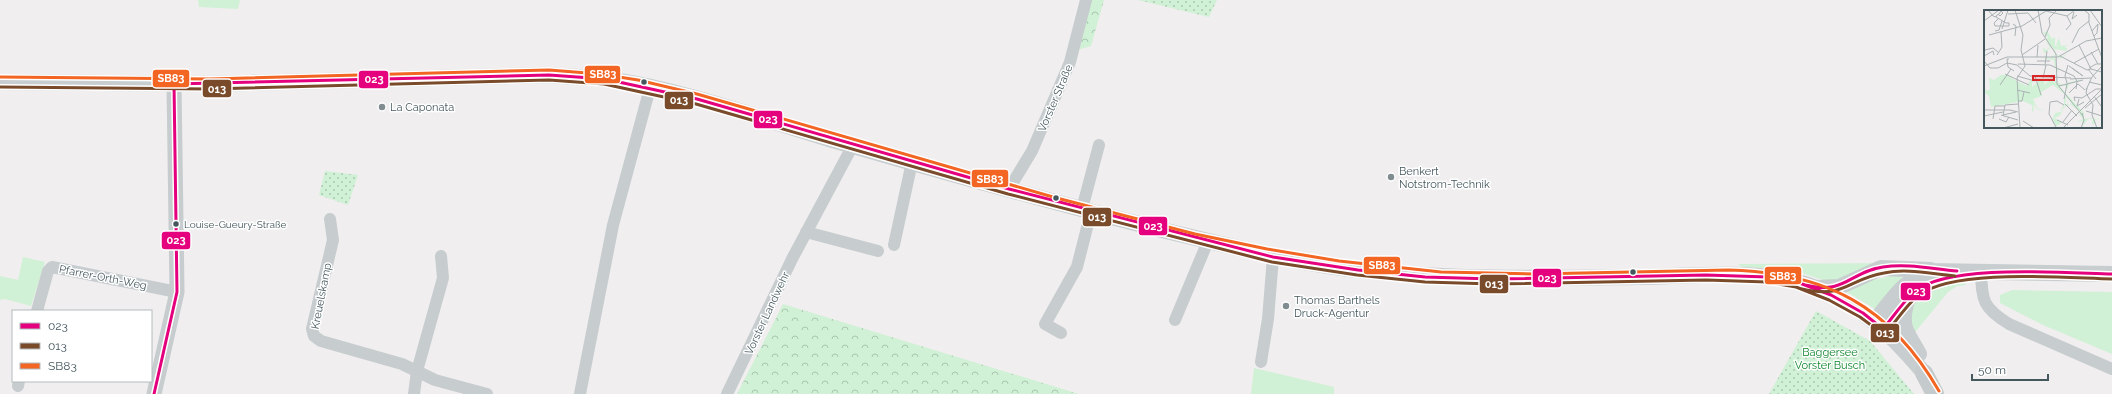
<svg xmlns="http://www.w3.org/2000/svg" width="2112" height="394" font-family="Raleway,sans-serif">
<defs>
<pattern id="forest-crowns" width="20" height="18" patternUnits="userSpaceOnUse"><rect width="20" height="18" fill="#d0f1d5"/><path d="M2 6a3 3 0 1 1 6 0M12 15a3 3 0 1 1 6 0" fill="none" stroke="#aac6b0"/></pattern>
<pattern id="park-dots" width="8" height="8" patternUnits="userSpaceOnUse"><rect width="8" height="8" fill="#d0f1d5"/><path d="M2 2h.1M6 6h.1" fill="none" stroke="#aac6b0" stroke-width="1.8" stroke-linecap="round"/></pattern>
</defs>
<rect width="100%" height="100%" fill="#f0eeef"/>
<path fill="#d0f1d5" d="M198 0H240L238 9 199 7Z
M23 257 45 262 31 306 5 299 0 300V276L18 280Z
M1897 263 1829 282 1802 273 1781 269 1742 267 1738 264Z
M1905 273 1884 302 1875 309 1845 291 1873 280Z
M1952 281 1961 282 1967 285 1957 286 1948 292 1912 336C1911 330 1908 322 1909 317 1913 298 1933 283 1952 281Z
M2012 290 2112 292V354L2043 325 2000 303V295Z
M1254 368 1334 387V394H1251Z"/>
<path fill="url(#forest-crowns)" d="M1084 0H1104L1091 46 1067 53Z
M783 304 1079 394H737Z"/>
<path fill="url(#park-dots)" d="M1138 0H1217L1209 17Z
M325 171 358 175 348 205 319 195Z
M1816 311 1870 341 1914 394H1769Z"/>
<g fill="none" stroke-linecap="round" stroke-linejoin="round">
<path stroke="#c7ccce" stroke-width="12" d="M1009 189 1032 151 1070 62 1086 0
M1082 209 1099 145
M330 219 333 240 312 329 314 336 321 341 402 364 435 380 487 394
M806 232 878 251
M894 245 912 162
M1981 272C1982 301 1983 308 2009 324L2112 369
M37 311 48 271 52 267 177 292
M1175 320 1208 241
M1061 333 1045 324 1077 267 1091 212
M1261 362 1268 319 1273 257
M18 386 19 381
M414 394 417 371 443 278 441 256
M580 394 613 225 650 88
M727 394 792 259 853 145"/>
<path stroke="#c7ccce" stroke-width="15" d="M154 394 177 292 174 84"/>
<path stroke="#c8cdcf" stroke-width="16" d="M0 82 210 84 549 75C568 77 588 77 607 79 683 90 756 117 829 139 940 171 1051 202 1162 230 1230 246 1297 264 1367 271 1458 280 1549 278 1640 277 1689 276 1751 270 1798 282 1853 297 1889 331 1924 373
M1817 288 1839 287 1881 268 1931 270
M1907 300C1899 329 1907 331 1919 354
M1875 321C1892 300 1905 278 1932 271L2112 274
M1889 322 1915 291 1940 279"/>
<path stroke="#c5cacc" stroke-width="18" d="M1924 373 1935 394"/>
<g stroke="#fff" stroke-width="6">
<path id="bus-1" d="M174 84 549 75 605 79 697 99 1009 189 1273 257 1358 270 1425 277 1493 279 1706 275 1768 277 1797 282 1831 295 1863 313 1883 329C1893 317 1903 302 1914 292 1947 263 2067 273 2112 274
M1805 285C1846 295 1849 272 1883 267 1907 263 1933 269 1957 271
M154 394 177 292 174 84"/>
</g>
<g stroke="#fff" stroke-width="6">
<path id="bus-2" d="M0 87 210 89 549 80 604 84 696 104 1008 194 1272 262 1357 275 1425 282 1493 284 1706 280 1767 282 1796 287 1829 300 1860 317 1883 334 1887 332C1896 321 1908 303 1919 295 1955 268 2065 278 2112 279
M1802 289C1845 299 1848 279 1884 273 1907 268 1931 274 1955 276"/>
</g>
<g stroke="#fff" stroke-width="6">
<path id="bus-3" d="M0 77 210 79 549 70 600 74 638 80 697 94 1053 197 1195 234 1267 249 1339 261 1441 272 1534 274 1728 270C1826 272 1890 306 1939 391"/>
</g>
<use href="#bus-1" stroke="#e5007d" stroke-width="3"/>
<use href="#bus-2" stroke="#7a4b2a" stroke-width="3"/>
<use href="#bus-3" stroke="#f26522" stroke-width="3"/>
</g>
<g fill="#44575d" stroke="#fff" stroke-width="1.5">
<circle cx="644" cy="82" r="3.5"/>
<circle cx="1056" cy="198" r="3.5"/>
<circle cx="176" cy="224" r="3.5"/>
<circle cx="1633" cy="272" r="3.5"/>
</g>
<g fill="#808c90" stroke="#fff" stroke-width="1.5">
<circle cx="382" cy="107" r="4"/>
<circle cx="1391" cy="177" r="4"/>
<circle cx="1286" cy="306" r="4"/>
</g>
<g text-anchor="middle" stroke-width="3" stroke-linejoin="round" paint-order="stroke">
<g font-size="10" fill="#44575d" stroke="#fff" text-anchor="start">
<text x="184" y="228">Louise-Gueury-Straße</text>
</g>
<g font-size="11" fill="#44575d" stroke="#fff">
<text transform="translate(1055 98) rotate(-67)" y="4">Vorster Straße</text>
<text transform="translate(103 277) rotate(11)" y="4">Pfarrer-Orth-Weg</text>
<text transform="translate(321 296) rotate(-79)" y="4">Kreuelskamp</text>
<text transform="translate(767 313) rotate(-65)" y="4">Vorster Landwehr</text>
</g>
<g font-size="11" fill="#44575d" stroke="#fff" text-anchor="start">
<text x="390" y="111">La Caponata</text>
<text x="1399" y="175">Benkert<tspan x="1399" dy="13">Notstrom-Technik</tspan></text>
<text x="1294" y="304">Thomas Barthels<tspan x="1294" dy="13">Druck-Agentur</tspan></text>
</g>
<g font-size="11" fill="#0d862c" stroke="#fff">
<text x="1830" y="356">Baggersee<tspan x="1830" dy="13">Vorster Busch</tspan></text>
</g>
</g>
<g transform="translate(1984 10)">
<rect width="118" height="118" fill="#f0eeef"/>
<path d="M63 21 68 29 71 27V36H75L72 35 75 28 77 36 86 35 80 37 83 38V41L70 39 73 45 77 46 74 47 71 43 70 48H66L72 49V58L69 56 71 57 70 50 62 49V56L61 48 54 47 61 48 63 45V48H66L70 45 71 43 68 36 60 44 59 37 62 40 66 37 61 31 67 36 61 28 63 29 64 27 59 23ZM83 44 73 51V58L76 60 72 62 73 72 81 76 82 73 100 69 85 74 83 80 86 81 83 80 82 76H75L100 103V109L107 108 112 109 118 108 111 110 112 114 108 111 111 114H108V111L110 109H104L97 118 99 111 93 112 99 109 95 104 97 102 86 94 88 93 81 86 82 91 80 97 84 93 85 95 79 98 78 102 75 106 70 108 78 112 73 116 68 110 71 103 77 102 78 98 80 94V87L82 85 69 75 57 82 58 86 49 89 53 98 61 101 53 99 49 94 50 102 49 100 48 103V95L39 91 7 97 5 86 0 82V78L3 81 6 79 5 68 10 70 17 65H23L29 69 28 72 29 69 43 76 46 70 50 72 48 73V77L57 69 61 70 60 75 67 69 71 72 72 69V63L73 51 76 49 74 48Z" fill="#d0f1d5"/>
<path fill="none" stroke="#abb2b5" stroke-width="1" d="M4 0 9 6 12 7 22 13H25V16H11L10 13 14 9M31 0 39 25 37 40 41 56 33 68 36 118M54 0 58 23 72 44 73 74 99 106M100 0 105 4V13L118 48M106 0 118 17M90 2 88 9 93 5M24 4 44 3 52 13M12 7 13 5 15 4 17 1 19 3 16 6 14 4M0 11 15 0M29 14 32 16 31 26M18 19 24 0M82 20 87 14 83 6M11 21 15 20 18 11M108 21 114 14 113 23 110 26M5 25 38 16 62 1 83 6 91 0M61 27 66 15 65 8 73 0M88 33 95 19 105 11M95 35 107 59 118 62M1 40 9 38 14 42M107 42 114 54M13 45 18 37 17 22M38 45 61 29M0 46 9 41 10 45M76 46 103 60 107 59M53 47 54 35M25 49H23L24 57 30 61M0 51 6 58H14L23 53 33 55 46 66 87 68M53 51H66M90 53 115 39M34 54 66 55M61 55 63 41M66 55 90 66 93 71 92 79M0 56 23 47H74L102 31 118 28M85 56 99 66 88 58M105 58 112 54H118M104 59 112 69M21 64 45 75M33 66 51 71M51 66 57 85M59 68 62 55M86 69 107 68M105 72 118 75M83 73 81 66 84 55M16 75 27 59M75 76 99 70M103 78 102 83 109 95 108 105 113 118M33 80 46 83M102 80 108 67 118 56M85 83 94 74 101 80M110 86 117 96M80 89 83 74M95 89 93 96 100 92M34 91H38L40 82M91 91 90 87 98 88 112 79H118M66 92 65 104 72 117M66 92 73 91 80 95M81 94 93 106M101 98 118 84M0 100H26L34 102M102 101 118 106M17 105 34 110M19 105 32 102M0 106 19 102M19 106 21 95 34 94M9 109 11 96H21M15 109 22 112 25 107M73 110 84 115M39 111 50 118M79 112 88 100M19 118 34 114M79 118 118 79M97 118 100 110 98 103"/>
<path fill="#d62828" fill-opacity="0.15" stroke="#d62828" stroke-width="2" d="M49 66H70V70H49Z"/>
<rect width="118" height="118" fill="none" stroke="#44575d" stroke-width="2"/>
</g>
<g stroke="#fff" stroke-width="1.5">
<rect x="584" y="65" width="37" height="19" rx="4" fill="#f26522"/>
<rect x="152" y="69" width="38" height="19" rx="4" fill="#f26522"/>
<rect x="358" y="70" width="31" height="19" rx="4" fill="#e5007d"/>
<rect x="202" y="79" width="30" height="19" rx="4" fill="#7a4b2a"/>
<rect x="664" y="91" width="30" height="19" rx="4" fill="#7a4b2a"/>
<rect x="753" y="110" width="30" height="19" rx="4" fill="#e5007d"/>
<rect x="971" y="169" width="38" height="19" rx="4" fill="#f26522"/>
<rect x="1082" y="207" width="30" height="20" rx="4" fill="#7a4b2a"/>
<rect x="1138" y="216" width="30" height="20" rx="4" fill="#e5007d"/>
<rect x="161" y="231" width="30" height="19" rx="4" fill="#e5007d"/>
<rect x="1363" y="256" width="38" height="19" rx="4" fill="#f26522"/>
<rect x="1764" y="266" width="38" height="19" rx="4" fill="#f26522"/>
<rect x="1532" y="268" width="30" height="20" rx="4" fill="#e5007d"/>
<rect x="1479" y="274" width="30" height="20" rx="4" fill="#7a4b2a"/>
<rect x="1900" y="282" width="31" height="19" rx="4" fill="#e5007d"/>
<rect x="1870" y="323" width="30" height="20" rx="4" fill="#7a4b2a"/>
</g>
<g font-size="11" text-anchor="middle" font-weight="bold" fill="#fff">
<text x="603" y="78">SB83</text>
<text x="171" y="82">SB83</text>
<text x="374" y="83">023</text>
<text x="217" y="93">013</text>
<text x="679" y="104">013</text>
<text x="768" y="123">023</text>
<text x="990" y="183">SB83</text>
<text x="1097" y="221">013</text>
<text x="1153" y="230">023</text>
<text x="176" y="244">023</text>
<text x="1382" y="269">SB83</text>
<text x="1783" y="280">SB83</text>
<text x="1547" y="282">023</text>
<text x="1494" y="288">013</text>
<text x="1916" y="295">023</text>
<text x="1885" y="337">013</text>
</g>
<rect x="12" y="310" width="140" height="72" fill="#ffffff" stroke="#b4bcbe"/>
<rect x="20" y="323" width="20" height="6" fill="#e5007d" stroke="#b4bcbe"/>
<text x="48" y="330" font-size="12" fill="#44575d">023</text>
<rect x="20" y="343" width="20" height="6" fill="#7a4b2a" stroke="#b4bcbe"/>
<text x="48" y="350" font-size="12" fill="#44575d">013</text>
<rect x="20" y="363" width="20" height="6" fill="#f26522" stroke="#b4bcbe"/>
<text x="48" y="370" font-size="12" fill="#44575d">SB83</text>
<path d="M1972 374v6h76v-6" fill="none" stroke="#44575d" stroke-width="2"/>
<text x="1978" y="374" font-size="12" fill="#44575d" stroke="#ffffff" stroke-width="3" paint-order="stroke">50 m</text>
</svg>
